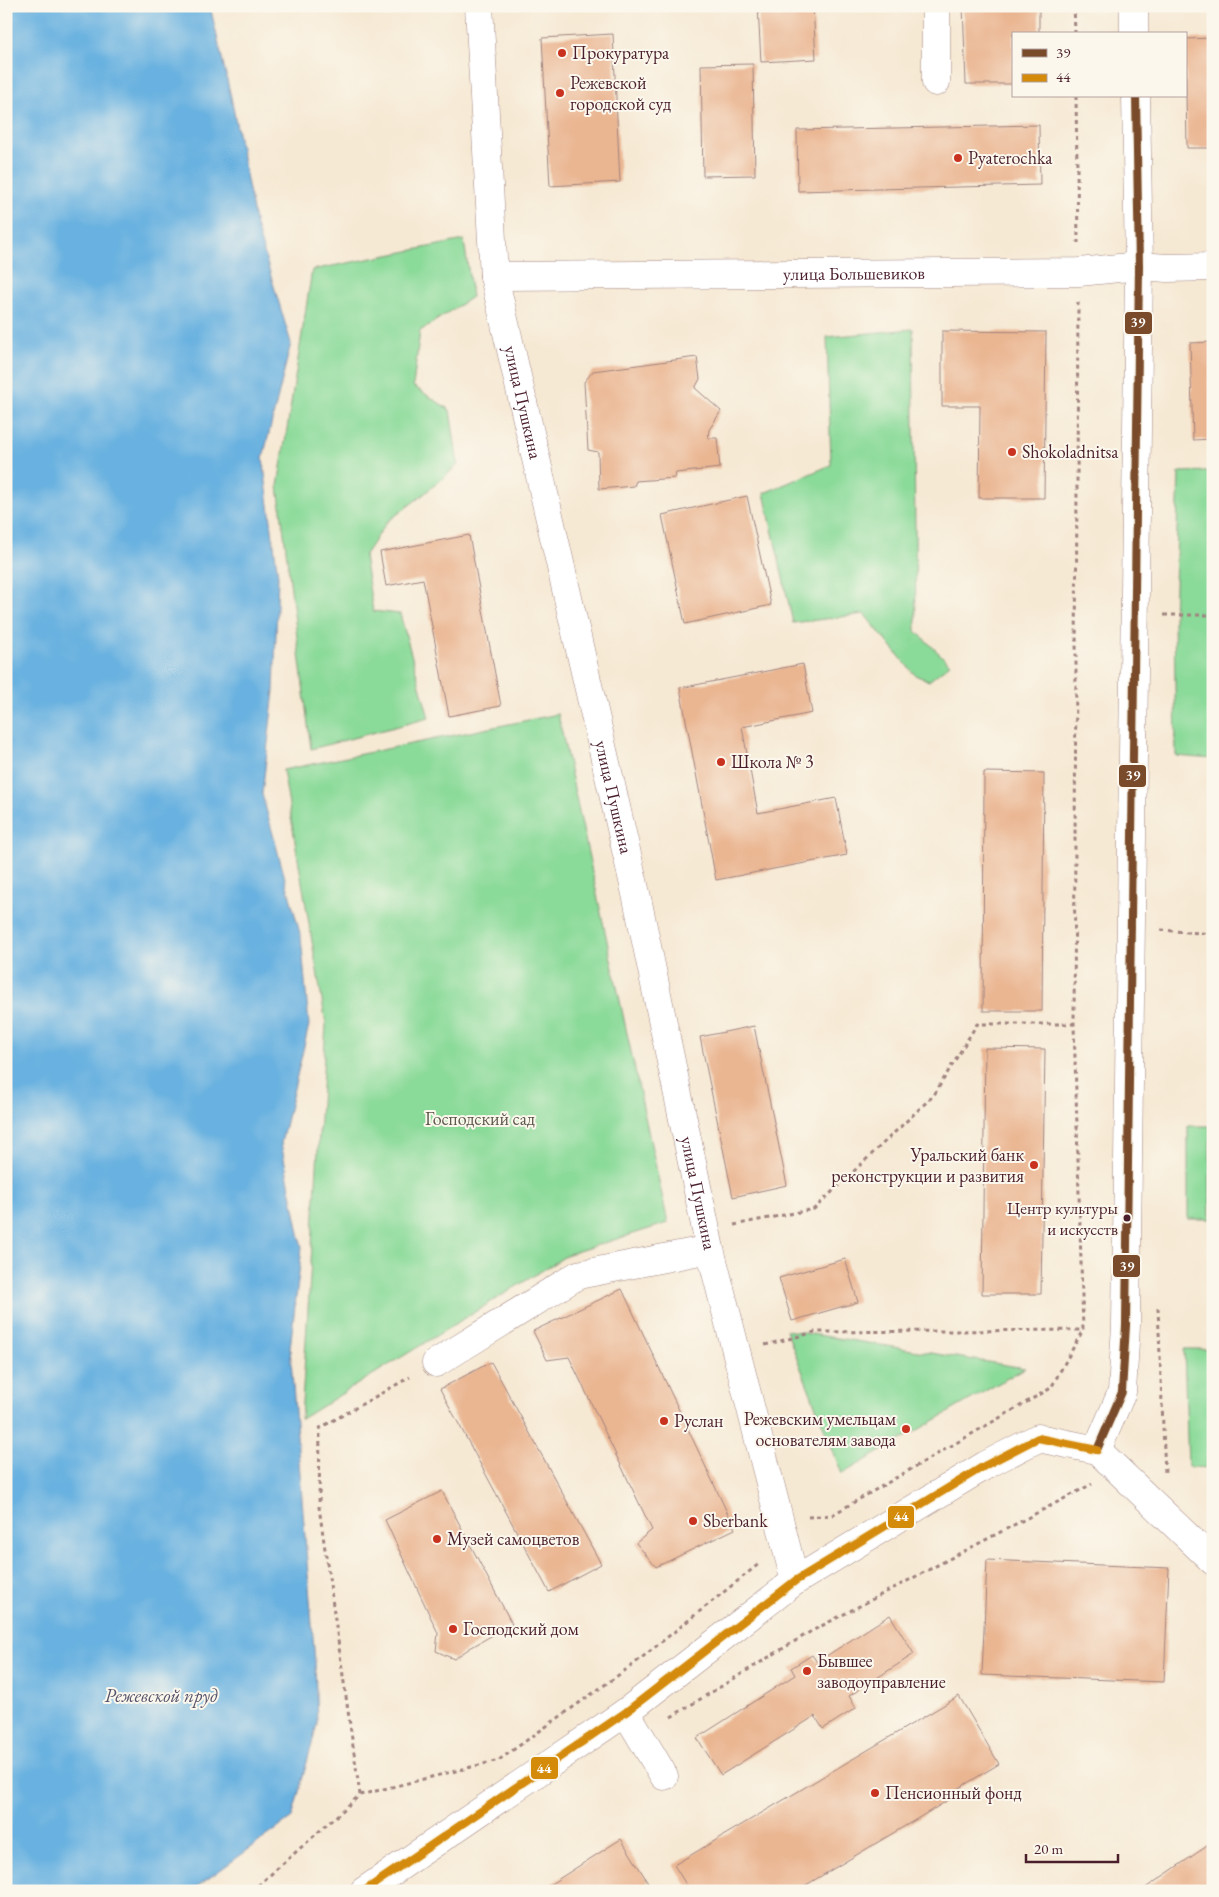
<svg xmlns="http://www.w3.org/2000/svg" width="1219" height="1897" font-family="'EB Garamond',serif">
<rect width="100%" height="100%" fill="#fbf7ec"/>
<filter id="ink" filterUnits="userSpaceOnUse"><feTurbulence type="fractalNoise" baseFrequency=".02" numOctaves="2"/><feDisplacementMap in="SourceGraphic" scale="10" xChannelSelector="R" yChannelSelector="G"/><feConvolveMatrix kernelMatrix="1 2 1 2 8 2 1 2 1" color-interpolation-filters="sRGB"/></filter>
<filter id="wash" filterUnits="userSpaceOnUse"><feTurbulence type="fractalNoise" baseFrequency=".0096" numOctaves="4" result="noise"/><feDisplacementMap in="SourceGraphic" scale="20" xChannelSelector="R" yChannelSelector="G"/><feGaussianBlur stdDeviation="1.12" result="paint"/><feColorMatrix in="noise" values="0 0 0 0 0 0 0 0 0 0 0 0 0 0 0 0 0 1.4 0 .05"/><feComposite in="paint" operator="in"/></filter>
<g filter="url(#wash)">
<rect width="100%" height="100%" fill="#f6e9d4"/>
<path fill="#8ada99" stroke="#6a7c62" d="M464 240 472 297 420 331 413 386 450 410 458 465 424 494 387 522 364 556 373 611 400 614 429 718 311 749 278 486 312 270Z
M913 329 916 631 950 664 929 681 915 675 864 614 793 623 764 493 831 465 827 337Z
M1213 471V759L1176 756 1174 615 1179 472Z
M558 714 668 1223 569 1254 301 1419 326 1024 283 770Z
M1188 1126H1210V1219H1188Z
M786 1330 1025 1368 842 1474Z
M1184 1349H1213V1468L1188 1467Z"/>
<path fill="#68b1e0" stroke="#596886" d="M6 6H210L231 97 256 226 291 343 263 458 278 576 274 691 262 794 301 937 309 1025 281 1143 302 1248 290 1348 315 1662 317 1724 292 1818 191 1891H6Z"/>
<g id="blocks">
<path fill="#eab591" d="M758 6H813L816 59 761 62Z
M963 6H1039V34H1013V84H966Z
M613 34 620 182 550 186 542 38Z
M1213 38V148H1187L1185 39Z
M753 64 755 175 703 176 701 65Z
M1039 125 1040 185 798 191 797 130Z
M942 331 1046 332 1044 498H979L980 406H942Z
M1213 342V439L1193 440 1190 343Z
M697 357 700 379 695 388 721 411 709 430 708 438H717L720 468 676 473 675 478 636 481 634 486 599 489 598 452 588 450 584 382 593 371Z
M747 496 771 605 685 624 662 515Z
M469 535 501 706 449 716 423 579 386 586 380 552Z
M803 664 812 713 742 727 758 813 836 798 847 855 716 880 680 688Z
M984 772 1044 773 1042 1011H983Z
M754 1026 787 1185 733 1197 700 1037Z
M985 1048 1045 1049 1041 1294H982Z
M845 1259 858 1302 792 1321 779 1278Z
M622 1289 735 1529 656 1567 636 1543 652 1530 569 1357 547 1360 533 1331Z
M491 1362 601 1564 549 1592 440 1389Z
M442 1491 512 1624 470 1648 454 1659 436 1651 438 1633 385 1520Z
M987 1560 1169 1568 1164 1682 982 1675Z
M890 1615 914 1654 849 1696 856 1708 823 1729 815 1716 721 1775 697 1738 795 1675 791 1668 812 1655 817 1662Z
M959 1696 999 1764 954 1791 957 1795 796 1891H690L674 1865Z
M621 1839 651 1887 644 1891H540Z
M1213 1842V1891H1141Z"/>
</g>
</g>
<g filter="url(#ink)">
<use href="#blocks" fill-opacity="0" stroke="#a08480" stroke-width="1"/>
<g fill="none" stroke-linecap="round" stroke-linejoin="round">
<g stroke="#a08480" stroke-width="29">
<g id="minor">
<path id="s1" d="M479 6 494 276 637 898 710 1249 795 1581"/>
<path d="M936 6V82"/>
<path d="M1134 6V34"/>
<path id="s2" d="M494 276 1079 272 1139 266 1167 268 1213 267"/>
<path d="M436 1363 578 1275 710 1249"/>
<path d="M1097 1450 1122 1392 1126 1325 1139 266 1136 96"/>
<path d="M626 1712 664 1776"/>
</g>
</g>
<g stroke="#a08480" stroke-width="29">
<path id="major" d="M364 1891 626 1712 795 1581 986 1465 1038 1438 1097 1450 1213 1561"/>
</g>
<path stroke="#a08480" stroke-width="3" stroke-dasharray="4 4" stroke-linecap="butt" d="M1074 6 1075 34
M1076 96 1078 243
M1164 615H1213
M1161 930 1213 934
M734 1225 814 1209 934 1095 977 1024H1074
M1158 1308 1165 1474
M765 1345 815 1332 1082 1330
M808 1517 832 1515 1051 1388 1083 1330 1074 1024 1078 302
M671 1717 810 1632 1092 1484
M360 1795 319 1507 320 1428 410 1377
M252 1891 360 1795 499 1760 634 1664 760 1563"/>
<use href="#minor" stroke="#fff" stroke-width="28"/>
<use href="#major" stroke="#fff" stroke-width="28"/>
<g stroke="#fbf7ec" stroke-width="11">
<path id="bus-1" d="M1097 1450 1122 1392 1126 1325 1139 266 1136 96"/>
</g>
<g stroke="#fbf7ec" stroke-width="11">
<path id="bus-2" d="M364 1891 626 1712 795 1581 986 1465 1038 1438 1097 1450"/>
</g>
<use href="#bus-1" stroke="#7a4b2a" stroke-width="8"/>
<use href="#bus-2" stroke="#d48b09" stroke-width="8"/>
</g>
</g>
<g fill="#c8321e" stroke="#fbf7ec" stroke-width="2">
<circle cx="562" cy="53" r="5"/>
<circle cx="560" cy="93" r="5"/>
<circle cx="958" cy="158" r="5"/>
<circle cx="1012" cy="452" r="5"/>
<circle cx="721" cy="762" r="5"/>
<circle cx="1034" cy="1165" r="5"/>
<circle cx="664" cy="1421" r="5"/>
<circle cx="906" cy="1429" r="5"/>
<circle cx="693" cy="1521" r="5"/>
<circle cx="437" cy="1539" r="5"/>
<circle cx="453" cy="1629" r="5"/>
<circle cx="807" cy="1671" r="5"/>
<circle cx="875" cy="1793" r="5"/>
</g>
<circle fill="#4a1f2b" stroke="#fbf7ec" stroke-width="2" cx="1127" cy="1218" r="4.5"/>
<g text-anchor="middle" stroke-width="4" stroke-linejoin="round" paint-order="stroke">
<g font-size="17" fill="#4a1f2b" stroke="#fbf7ec" text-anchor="end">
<text x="1118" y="1214">Центр культуры<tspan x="1118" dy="21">и искусств</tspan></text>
</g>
<g font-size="18" fill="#4a1f2b" stroke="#fbf7ec" text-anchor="start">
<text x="572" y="59">Прокуратура</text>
<text x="570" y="89">Режевской<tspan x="570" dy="21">городской суд</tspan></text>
<text x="968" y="164">Pyaterochka</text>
<text x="1022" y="458">Shokoladnitsa</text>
<text x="731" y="768">Школа № 3</text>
<text x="1024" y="1161" text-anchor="end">Уральский банк<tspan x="1024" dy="21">реконструкции и развития</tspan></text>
<text x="896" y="1425" text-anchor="end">Режевским умельцам<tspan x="896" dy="21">основателям завода</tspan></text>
<text x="674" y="1427">Руслан</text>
<text x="703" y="1527">Sberbank</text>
<text x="447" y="1545">Музей самоцветов</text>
<text x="463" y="1635">Господский дом</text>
<text x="817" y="1667">Бывшее<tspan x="817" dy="21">заводоуправление</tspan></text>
<text x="885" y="1799">Пенсионный фонд</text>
</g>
<g font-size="18" fill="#4a1f2b" stroke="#fbf7ec">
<text dy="6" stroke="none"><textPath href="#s2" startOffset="360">улица Большевиков</textPath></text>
<text dy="6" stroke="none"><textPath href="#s1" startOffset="400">улица Пушкина</textPath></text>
<text dy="6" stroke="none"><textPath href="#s1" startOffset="805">улица Пушкина</textPath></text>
<text dy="6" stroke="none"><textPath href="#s1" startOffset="1210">улица Пушкина</textPath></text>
</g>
<g font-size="18" fill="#5d574c" stroke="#fbf7ec">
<text x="480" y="1125">Господский сад</text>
</g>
<g font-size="19" font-style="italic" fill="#54526a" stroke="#fbf7ec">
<text x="161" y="1702">Режевской пруд</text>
</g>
</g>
<g stroke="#fbf7ec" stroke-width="2">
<rect x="1124" y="311" width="29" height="24" rx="5" fill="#7a4b2a"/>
<rect x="1118" y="764" width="29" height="24" rx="5" fill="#7a4b2a"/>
<rect x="1112" y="1254" width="29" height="24" rx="5" fill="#7a4b2a"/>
<rect x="887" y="1505" width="28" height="24" rx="5" fill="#d48b09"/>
<rect x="530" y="1756" width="29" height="24" rx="5" fill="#d48b09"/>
</g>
<g font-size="14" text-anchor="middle" font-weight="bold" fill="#fff">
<text x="1138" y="327">39</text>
<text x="1133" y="780">39</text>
<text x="1127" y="1271">39</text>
<text x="901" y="1521">44</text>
<text x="544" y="1773">44</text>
</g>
<rect width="1219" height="1897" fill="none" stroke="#fbf7ec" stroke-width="25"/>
<rect x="1012" y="32" width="175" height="65" fill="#fbf7ec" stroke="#b4a19f"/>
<rect x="1022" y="49" width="25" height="8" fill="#7a4b2a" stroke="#b4a19f"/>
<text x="1056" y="58" font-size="15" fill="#4a1f2b">39</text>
<rect x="1022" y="74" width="25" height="8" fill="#d48b09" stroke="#b4a19f"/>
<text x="1056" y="82" font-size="15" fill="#4a1f2b">44</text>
<path d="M1026 1854v8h92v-8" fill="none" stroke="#4a1f2b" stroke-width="2.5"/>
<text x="1034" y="1854" font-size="15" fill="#4a1f2b" stroke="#fbf7ec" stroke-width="4" paint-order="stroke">20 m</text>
</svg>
